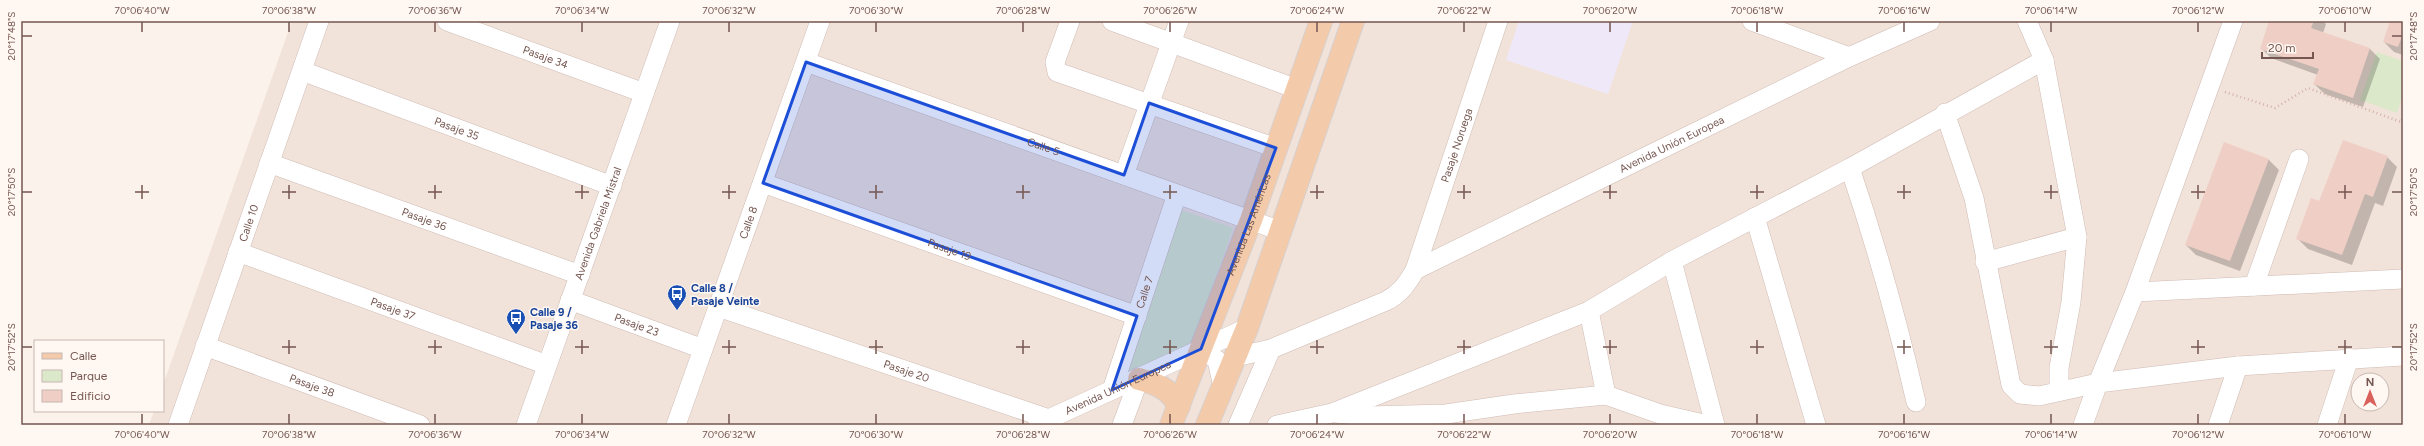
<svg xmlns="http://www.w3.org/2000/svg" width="2424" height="446" font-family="Figtree,sans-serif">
<rect width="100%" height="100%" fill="#fbf2eb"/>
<path fill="#f2e3da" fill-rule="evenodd" d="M292 21H2403V425H149L154 411H163V385ZM2358 380H2382V404H2358Z"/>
<path fill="#efe8f8" d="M1519 21H1633L1608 94 1506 60Z"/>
<path fill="#dce8ca" d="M2377 52 2403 61V95L2397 113 2360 100Z
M1181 210 1233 228 1192 344 1122 379Z"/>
<path fill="#0003" d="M2270 21H2323L2326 24 2323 33 2370 49 2380 59 2363 107 2325 94 2314 84 2318 75 2271 58 2261 48Z
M2391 21H2403V55L2394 52 2384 42Z
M2225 144 2269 160 2279 170 2240 271 2196 255 2186 245Z
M2387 157 2397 167 2383 206 2375 203 2352 265 2308 249 2298 239 2320 203Z"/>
<path fill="#efcec5" d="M2269 21H2314L2311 28 2370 48 2353 98 2313 84 2319 69 2260 49Z
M2390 21H2403V34L2398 47 2383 42Z
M2343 140 2388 156 2373 197 2365 194 2342 255 2296 239 2311 198 2319 201Z
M2224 142 2269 159 2230 261 2185 245Z"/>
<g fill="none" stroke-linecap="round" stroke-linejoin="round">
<g stroke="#cfbbb4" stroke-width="20">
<g id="street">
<path id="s1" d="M447 21 644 93"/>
<path d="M1070 21 1055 62 1057 72 1276 148"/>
<path d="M1112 21 1297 89"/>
<path d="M1752 21 1849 57"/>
<path id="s2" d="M806 62 1281 231"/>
<path id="s3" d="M302 71 612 186"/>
<path d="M1945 113 1974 198 2011 385 2020 394 2039 396 2098 383 2238 366 2403 356"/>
<path id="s4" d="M269 163 580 275"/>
<path d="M1850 168C1876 245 1898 323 1916 402"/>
<path d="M1124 175 1179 21"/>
<path id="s5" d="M763 183 1137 316"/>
<path d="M1755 217 1816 425"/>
<path id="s6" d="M238 252 547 365"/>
<path d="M1672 261 1715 425"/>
<path d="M1985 262 2077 237 2044 60 2027 21"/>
<path id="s7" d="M1415 270 1849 57 1930 21"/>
<path d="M2254 286 2299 159"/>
<path d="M2135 292 2403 279"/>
<path id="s8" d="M570 300 703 349"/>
<path id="s9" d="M718 307 1049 419"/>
<path d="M1589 311 1606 395"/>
<path id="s10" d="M205 346 420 425"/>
<path d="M1201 349 1217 360 1223 387"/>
<path id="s11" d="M1235 357 1271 349 1386 301C1400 294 1407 284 1415 270L1498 21"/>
<path id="s12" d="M1112 390 1177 194"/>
<path d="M2059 391V368L2071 302 2077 237"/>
<path d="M1335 413 1367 416 1446 414 1514 404 1606 395 1660 414 1708 425"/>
<path id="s13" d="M1038 424 1247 328"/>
<path id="s14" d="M178 425 319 21"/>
<path id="s15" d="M526 425 670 21"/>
<path id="s16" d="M676 425 820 21"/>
<path d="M1122 425 1139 379"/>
<path d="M1238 425 1271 349"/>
<path d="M1277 425 1332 413 1589 311 1672 261 1850 168 2044 60"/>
<path d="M2083 425 2098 383 2135 292 2233 21"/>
<path d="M2218 425 2238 366"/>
<path d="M2327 425 2349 358"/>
</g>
</g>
<g stroke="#d8d0ce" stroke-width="24">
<g id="primary">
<path d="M1139 379C1157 384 1169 388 1179 406"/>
<path id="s17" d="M1171 425 1251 220 1321 21"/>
<path d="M1207 425 1247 328 1353 21"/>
</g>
</g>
<path stroke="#d4b1a8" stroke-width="2.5" stroke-dasharray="1 3" stroke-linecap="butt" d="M2225 92 2275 108 2308 88 2401 122 2403 117"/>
<use href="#street" stroke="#fff" stroke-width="19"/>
<use href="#primary" stroke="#f4cbaa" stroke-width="22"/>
</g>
<path fill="#1d4ed8" fill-opacity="0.2" stroke="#1d4ed8" stroke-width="3" stroke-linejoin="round" d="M806 62 1124 175 1149 103 1276 148 1201 349 1112 390 1137 316 763 183Z"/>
<path fill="none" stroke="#755650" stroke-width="1.5" d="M142 22V32M289 22V32M435 22V32M582 22V32M729 22V32M876 22V32M1023 22V32M1170 22V32M1317 22V32M1464 22V32M1610 22V32M1757 22V32M1904 22V32M2051 22V32M2198 22V32M2345 22V32M22 36H32M2392 36H2402M142 185V199M289 185V199M435 185V199M582 185V199M729 185V199M876 185V199M1023 185V199M1170 185V199M1317 185V199M1464 185V199M1610 185V199M1757 185V199M1904 185V199M2051 185V199M2198 185V199M2345 185V199M22 192H32M135 192H149M282 192H296M428 192H442M575 192H589M722 192H736M869 192H883M1016 192H1030M1163 192H1177M1310 192H1324M1457 192H1471M1603 192H1617M1750 192H1764M1897 192H1911M2044 192H2058M2191 192H2205M2338 192H2352M2392 192H2402M289 340V354M435 340V354M582 340V354M729 340V354M876 340V354M1023 340V354M1170 340V354M1317 340V354M1464 340V354M1610 340V354M1757 340V354M1904 340V354M2051 340V354M2198 340V354M2345 340V354M22 347H32M282 347H296M428 347H442M575 347H589M722 347H736M869 347H883M1016 347H1030M1163 347H1177M1310 347H1324M1457 347H1471M1603 347H1617M1750 347H1764M1897 347H1911M2044 347H2058M2191 347H2205M2338 347H2352M2392 347H2402M142 414V424M289 414V424M435 414V424M582 414V424M729 414V424M876 414V424M1023 414V424M1170 414V424M1317 414V424M1464 414V424M1610 414V424M1757 414V424M1904 414V424M2051 414V424M2198 414V424M2345 414V424"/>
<defs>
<g id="bus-pin" transform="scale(1)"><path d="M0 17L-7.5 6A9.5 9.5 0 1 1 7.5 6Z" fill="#1a4fb4" stroke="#fef7f2"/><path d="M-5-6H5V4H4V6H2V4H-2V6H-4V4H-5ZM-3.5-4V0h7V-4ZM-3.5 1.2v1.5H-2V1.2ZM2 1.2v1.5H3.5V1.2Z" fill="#fff"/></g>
</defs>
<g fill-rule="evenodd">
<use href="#bus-pin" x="677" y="294"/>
<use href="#bus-pin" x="516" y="318"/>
</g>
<g text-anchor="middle" stroke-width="3" stroke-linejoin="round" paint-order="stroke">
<g font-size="11" fill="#755650" stroke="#fef7f2">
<text dy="4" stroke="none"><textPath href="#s1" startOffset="105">Pasaje 34</textPath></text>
<text dy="4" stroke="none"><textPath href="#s3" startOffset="165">Pasaje 35</textPath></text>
<text dy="4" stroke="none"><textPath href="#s7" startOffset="286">Avenida Unión Europea</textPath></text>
<text dy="4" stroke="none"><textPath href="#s11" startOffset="336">Pasaje Noruega</textPath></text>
<text dy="4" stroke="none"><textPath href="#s2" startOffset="252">Calle 5</textPath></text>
<text dy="4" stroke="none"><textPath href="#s4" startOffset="165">Pasaje 36</textPath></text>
<text dy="4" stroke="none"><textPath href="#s14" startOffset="214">Calle 10</textPath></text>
<text dy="4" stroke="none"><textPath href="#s15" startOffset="214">Avenida Gabriela Mistral</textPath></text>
<text dy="4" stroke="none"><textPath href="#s16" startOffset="215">Calle 8</textPath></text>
<text dy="4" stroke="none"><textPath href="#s17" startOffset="215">Avenida Las Américas</textPath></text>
<text dy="4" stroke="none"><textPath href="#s5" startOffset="198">Pasaje 19</textPath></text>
<text dy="4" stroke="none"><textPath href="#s12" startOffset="103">Calle 7</textPath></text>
<text dy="4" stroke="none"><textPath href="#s6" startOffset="165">Pasaje 37</textPath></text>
<text dy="4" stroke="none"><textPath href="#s8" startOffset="71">Pasaje 23</textPath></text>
<text dy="4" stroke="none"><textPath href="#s9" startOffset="199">Pasaje 20</textPath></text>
<text dy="4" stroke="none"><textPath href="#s10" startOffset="114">Pasaje 38</textPath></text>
<text dy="4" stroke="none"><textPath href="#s13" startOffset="88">Avenida Unión Europea</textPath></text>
</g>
<g font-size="11" font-weight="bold" fill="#164399" stroke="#fef7f2" text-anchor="start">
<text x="691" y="292">Calle 8 /<tspan x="691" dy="13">Pasaje Veinte</tspan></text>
<text x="530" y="316">Calle 9 /<tspan x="530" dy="13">Pasaje 36</tspan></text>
</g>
</g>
<rect width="2424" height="446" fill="none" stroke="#fef7f2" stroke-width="44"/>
<rect x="34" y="340" width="130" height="72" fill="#fef7f2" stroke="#c7b7b1"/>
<rect x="42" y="353" width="20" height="6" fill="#f4cbaa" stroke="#c7b7b1"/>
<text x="70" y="360" font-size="12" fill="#755650">Calle</text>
<rect x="42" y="370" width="20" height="12" fill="#dce8ca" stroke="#c7b7b1"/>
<text x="70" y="380" font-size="12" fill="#755650">Parque</text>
<rect x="42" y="390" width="20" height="12" fill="#efcec5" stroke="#c7b7b1"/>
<text x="70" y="400" font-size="12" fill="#755650">Edificio</text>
<g transform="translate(2370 392)"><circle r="19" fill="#fef7f2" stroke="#c7b7b1"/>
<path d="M0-3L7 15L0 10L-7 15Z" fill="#da605b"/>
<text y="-6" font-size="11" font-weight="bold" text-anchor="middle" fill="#755650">N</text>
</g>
<path d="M2262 52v6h51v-6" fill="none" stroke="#755650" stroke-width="2"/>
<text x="2268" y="52" font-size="12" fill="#755650" stroke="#fef7f2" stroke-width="3" paint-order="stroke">20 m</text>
<rect x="22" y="22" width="2380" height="402" fill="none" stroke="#755650" stroke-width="1.5"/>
<g font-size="10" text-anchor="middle" fill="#755650">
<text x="142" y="14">70°06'40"W</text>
<text x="289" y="14">70°06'38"W</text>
<text x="435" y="14">70°06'36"W</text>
<text x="582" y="14">70°06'34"W</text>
<text x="729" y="14">70°06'32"W</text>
<text x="876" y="14">70°06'30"W</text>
<text x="1023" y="14">70°06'28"W</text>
<text x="1170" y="14">70°06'26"W</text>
<text x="1317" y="14">70°06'24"W</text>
<text x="1464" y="14">70°06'22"W</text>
<text x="1610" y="14">70°06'20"W</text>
<text x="1757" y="14">70°06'18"W</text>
<text x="1904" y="14">70°06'16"W</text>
<text x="2051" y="14">70°06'14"W</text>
<text x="2198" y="14">70°06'12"W</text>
<text x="2345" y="14">70°06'10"W</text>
<text transform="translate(11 36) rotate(-90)" y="4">20°17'48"S</text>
<text transform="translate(2413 36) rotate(-90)" y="4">20°17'48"S</text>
<text transform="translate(11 192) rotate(-90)" y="4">20°17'50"S</text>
<text transform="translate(2413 192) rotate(-90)" y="4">20°17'50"S</text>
<text transform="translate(11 347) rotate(-90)" y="4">20°17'52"S</text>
<text transform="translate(2413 347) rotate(-90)" y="4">20°17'52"S</text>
<text x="142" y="438">70°06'40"W</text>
<text x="289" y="438">70°06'38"W</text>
<text x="435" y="438">70°06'36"W</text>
<text x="582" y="438">70°06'34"W</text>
<text x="729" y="438">70°06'32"W</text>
<text x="876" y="438">70°06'30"W</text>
<text x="1023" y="438">70°06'28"W</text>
<text x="1170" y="438">70°06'26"W</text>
<text x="1317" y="438">70°06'24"W</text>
<text x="1464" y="438">70°06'22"W</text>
<text x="1610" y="438">70°06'20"W</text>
<text x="1757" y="438">70°06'18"W</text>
<text x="1904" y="438">70°06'16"W</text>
<text x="2051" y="438">70°06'14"W</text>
<text x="2198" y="438">70°06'12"W</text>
<text x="2345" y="438">70°06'10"W</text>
</g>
</svg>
